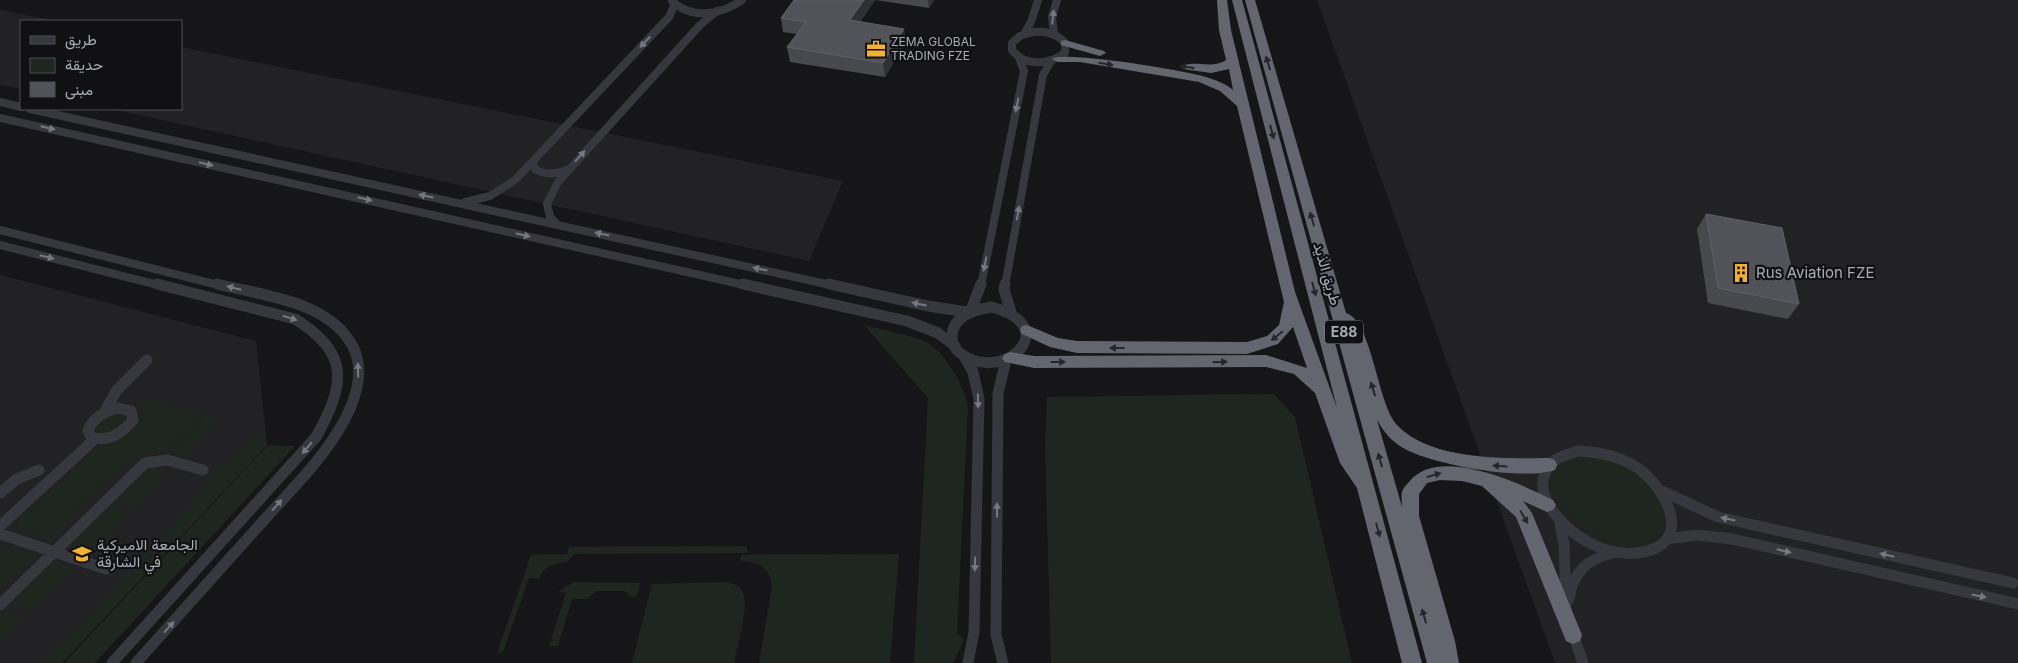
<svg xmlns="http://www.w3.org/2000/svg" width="2018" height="663" font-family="Inter,Vazirmatn,sans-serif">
<rect width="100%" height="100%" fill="#161618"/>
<path fill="#222225" d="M1317 0H2018V663H1555Z
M0 10 57 21H21V89L0 85Z
M181 47 843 181 809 261 111 109H181Z
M0 275 256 341 267 445 62 663H0Z"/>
<path fill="#1e261f" d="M864 325C879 329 917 336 928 343 947 355 964 386 968 407L957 633 964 639 953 663H914L928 398Z
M1274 394 1295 417 1352 663H1051L1045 445 1047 397Z
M142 398 204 414 166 450C132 447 86 504 62 526L65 528 52 540 16 528 18 520 95 450 116 442 135 429 144 416 143 406 135 404Z
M121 411 129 417 112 434 95 433 96 422Z
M206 415 222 420 184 457 168 452Z
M265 428 267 445 62 663H40L212 482 204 479 217 464 224 466 259 429Z
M268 445 295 446 95 663H64Z
M1605 454 1657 486 1668 519C1666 523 1664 529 1661 533 1622 576 1508 490 1567 458 1576 452 1594 454 1605 454Z
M150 466 172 472 136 509 113 502Z
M108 507 131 514 91 554 68 547Z
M0 545 36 557 26 567 22 566 0 588Z
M747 546V553L574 554 567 562C553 563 545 566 539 579L529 578 503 652 497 653 531 555 567 554 569 547Z
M899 554 890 663H759L772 586C770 567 758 561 740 561L741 555Z
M52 562 76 570 34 612 10 604Z
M574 582 640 583 637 596 630 597 625 591H596L588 599H572L558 646H549L566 593 558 592Z
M728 582C735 585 741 586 743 593 749 609 737 646 734 663H632L652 584Z
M3 610 27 619 0 646V613Z"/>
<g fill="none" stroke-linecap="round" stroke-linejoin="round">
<path stroke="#37383d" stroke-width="8" d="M672 1C692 20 721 15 742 0
M1033 32C1045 31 1057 33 1065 43V53C1049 65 1025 67 1012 50V43L1020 36Z
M1024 34 1031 22 1038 0
M1054 34 1052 17 1057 0
M0 102 21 107
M30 109 835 286
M0 118 749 286
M533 162 535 169C546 176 557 174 569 169
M465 202 490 196 515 180 669 17 675 4
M557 224 550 217 547 204 558 182 700 25 717 11
M0 230 222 286
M0 245 162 286
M981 286 1024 71 1019 58
M1005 286 1043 75 1051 61"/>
<path stroke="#37383d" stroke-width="11" d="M743 284 907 321 938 333 955 346
M829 284 928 306 967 312
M1005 284 1004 290 1011 312
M991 307C1066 326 1003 386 960 353 955 349 952 343 952 337 952 316 974 310 991 307Z
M971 310 981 284
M964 356 973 372 979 399 974 632 968 663
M117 408 131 411 133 420C122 433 108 443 91 437L88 430C94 417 104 412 117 408Z
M104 413 116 391 147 360
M1578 451C1600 452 1621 456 1639 469 1667 490 1694 542 1643 552 1624 556 1604 551 1588 542 1563 529 1523 488 1554 461 1559 456 1571 454 1578 451Z
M1664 492 1718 517 2013 583
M0 493 17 479 39 470
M1560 523 1564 544 1566 605
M0 526 95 439
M0 534 106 569
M1667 539 1698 535 1732 539 2018 604
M1569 599C1573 572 1587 559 1613 553
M0 605 145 463 167 460 203 470
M1572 631 1583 663
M112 663 316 437C345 385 351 353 295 319L157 284
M136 663C179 615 222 567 265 519 293 488 325 457 345 419 358 395 366 364 349 340 322 300 260 295 217 284
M1003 663 996 635 998 393 1006 360"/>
<path fill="#63666e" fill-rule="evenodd" d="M1217 0H1227L1231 30 1295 292 1337 408 1232 0H1242L1422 663H1402L1357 488 1340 463 1315 393 1294 374 1266 367 1034 368 1005 362 1002 358 1005 354 1010 352 1034 356 1266 355 1307 368 1293 327 1278 344 1247 354 1077 353 1050 347 1022 334 1020 330 1022 326 1027 325 1058 338 1077 341 1247 342 1267 336 1279 325 1284 302 1237 106 1220 91 1199 82 1080 62H1058L1052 59C1061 50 1188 71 1206 77 1216 80 1226 84 1233 90L1229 69 1211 73 1183 69 1181 67C1190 59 1212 70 1226 60L1219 30Z
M1245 0H1255L1346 313C1373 322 1377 405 1398 426 1431 460 1505 459 1549 458L1555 460 1557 465 1555 470C1522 481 1433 465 1403 448 1391 441 1384 432 1377 420L1402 507C1402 503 1401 497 1402 492 1403 488 1406 485 1409 482 1438 445 1519 483 1553 500L1556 505 1553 510 1547 512 1523 501 1532 513 1582 635 1580 641 1573 644 1566 641 1516 517 1482 486 1462 481 1440 480 1427 483 1419 494V516L1455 641 1459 663H1427Z
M1065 40 1104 51 1106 53 1100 56 1061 45V41Z"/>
</g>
<path fill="#47494d" d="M794 0H934L929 8 875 0 860 22 904 29 905 43 885 77 790 62 787 47 797 34 783 32 781 18Z
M1706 214 1799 304 1788 319 1708 303 1697 229Z"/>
<path fill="#2f3033" d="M864 0H875L852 35 850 20Z
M928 0H934L929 8Z
M904 29 905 43 885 77 883 63Z"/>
<path fill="#525359" stroke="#5f6168" d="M794 0H864L850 20 904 29 883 63 787 47 806 22 781 18Z
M1706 214 1782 228 1799 304 1718 288Z"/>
<defs><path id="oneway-solid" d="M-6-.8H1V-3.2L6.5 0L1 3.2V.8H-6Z" transform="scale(1.25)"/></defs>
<g fill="#757881">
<use href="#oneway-solid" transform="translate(1053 17) rotate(-83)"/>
<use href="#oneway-solid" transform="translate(645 42) rotate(133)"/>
<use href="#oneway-solid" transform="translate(1017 105) rotate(101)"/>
<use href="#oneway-solid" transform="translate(48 128) rotate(13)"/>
<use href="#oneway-solid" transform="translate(580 156) rotate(-48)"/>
<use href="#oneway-solid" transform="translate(206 164) rotate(13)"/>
<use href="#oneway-solid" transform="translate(426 196) rotate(-168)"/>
<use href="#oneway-solid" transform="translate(365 199) rotate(13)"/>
<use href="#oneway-solid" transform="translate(1018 213) rotate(-80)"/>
<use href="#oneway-solid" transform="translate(602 234) rotate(-168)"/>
<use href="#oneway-solid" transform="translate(523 235) rotate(13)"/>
<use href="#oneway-solid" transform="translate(47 257) rotate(14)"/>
<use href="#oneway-solid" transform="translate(985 264) rotate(101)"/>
<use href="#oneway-solid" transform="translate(760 269) rotate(-168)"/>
<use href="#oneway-solid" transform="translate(234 288) rotate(-166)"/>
<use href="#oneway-solid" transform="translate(919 304) rotate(-168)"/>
<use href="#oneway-solid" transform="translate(290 318) rotate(18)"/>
<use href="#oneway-solid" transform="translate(358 370) rotate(-92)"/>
<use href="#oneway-solid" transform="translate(978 401) rotate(89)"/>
<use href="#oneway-solid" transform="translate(307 448) rotate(130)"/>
<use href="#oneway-solid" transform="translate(277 505) rotate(-48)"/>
<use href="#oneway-solid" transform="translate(997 510) rotate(-90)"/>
<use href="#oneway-solid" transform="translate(1728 519) rotate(-168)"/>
<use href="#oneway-solid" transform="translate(1784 551) rotate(13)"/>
<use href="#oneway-solid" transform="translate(1887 555) rotate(-167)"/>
<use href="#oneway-solid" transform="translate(975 564) rotate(91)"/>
<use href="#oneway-solid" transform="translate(1979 596) rotate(12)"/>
<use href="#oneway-solid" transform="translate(169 627) rotate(-48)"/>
</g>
<g fill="#26262a">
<use href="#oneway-solid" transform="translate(1268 63) rotate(-106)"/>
<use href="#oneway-solid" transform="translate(1106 64) rotate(9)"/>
<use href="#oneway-solid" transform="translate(1187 67) rotate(-170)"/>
<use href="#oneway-solid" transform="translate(1272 132) rotate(75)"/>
<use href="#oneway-solid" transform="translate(1312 219) rotate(-106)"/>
<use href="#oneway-solid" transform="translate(1314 289) rotate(75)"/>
<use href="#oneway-solid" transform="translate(1277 336) rotate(141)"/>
<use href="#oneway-solid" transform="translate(1117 348) rotate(180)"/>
<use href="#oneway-solid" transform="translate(1058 362)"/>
<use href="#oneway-solid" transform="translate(1220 362) rotate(-1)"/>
<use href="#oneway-solid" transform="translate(1373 389) rotate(-107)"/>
<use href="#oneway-solid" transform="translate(1380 460) rotate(-106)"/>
<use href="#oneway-solid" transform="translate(1500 466) rotate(-177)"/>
<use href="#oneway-solid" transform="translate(1434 475) rotate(-15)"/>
<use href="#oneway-solid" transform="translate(1524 517) rotate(59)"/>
<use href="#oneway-solid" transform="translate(1378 530) rotate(75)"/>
<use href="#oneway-solid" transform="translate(1424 616) rotate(-106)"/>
</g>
<defs>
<g id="office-bare" transform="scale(1.5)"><path d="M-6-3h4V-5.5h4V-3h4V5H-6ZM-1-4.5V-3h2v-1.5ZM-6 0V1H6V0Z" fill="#f2b134" stroke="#111113" stroke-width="2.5" paint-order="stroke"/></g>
<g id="building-bare" transform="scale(1.5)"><path d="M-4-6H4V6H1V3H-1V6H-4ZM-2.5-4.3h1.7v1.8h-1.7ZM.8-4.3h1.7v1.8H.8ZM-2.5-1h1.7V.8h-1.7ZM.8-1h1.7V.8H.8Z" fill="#f2b134" stroke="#111113" stroke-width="2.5" paint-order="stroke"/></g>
<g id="university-bare" transform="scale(1.5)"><path d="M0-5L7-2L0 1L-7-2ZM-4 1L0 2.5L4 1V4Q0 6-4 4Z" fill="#f2b134" stroke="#111113" stroke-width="2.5" paint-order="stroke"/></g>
</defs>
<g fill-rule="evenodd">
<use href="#office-bare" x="876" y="49"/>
<use href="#building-bare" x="1741" y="273"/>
<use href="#university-bare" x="82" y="554"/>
</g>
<g text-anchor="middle" stroke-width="4.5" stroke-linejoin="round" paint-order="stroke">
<g font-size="12" fill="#a8adb8" stroke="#111113" text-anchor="start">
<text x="891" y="46">ZEMA GLOBAL<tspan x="891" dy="14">TRADING FZE</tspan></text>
</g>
<rect fill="#111113" stroke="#7b7e86" stroke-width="1" x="1325" y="320.5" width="38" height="23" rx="4"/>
<g font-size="14" font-weight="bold" fill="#a8adb8">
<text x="1344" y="337">E88</text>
</g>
<g font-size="15" fill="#a8adb8" stroke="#111113" text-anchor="start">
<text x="1756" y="278">Rus Aviation FZE</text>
<text x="97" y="550">الجامعة الاميركية<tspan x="97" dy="17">في الشارقة</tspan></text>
</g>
<g font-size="15" fill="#a8adb8" stroke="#111113">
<text transform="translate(1327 274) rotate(74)" y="5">طريق الذيد</text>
</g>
</g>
<rect x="20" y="20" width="162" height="90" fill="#111113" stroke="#4d4f55"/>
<rect x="30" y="36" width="25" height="8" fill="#37383d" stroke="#4d4f55"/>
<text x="65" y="45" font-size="15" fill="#a8adb8">طريق</text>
<rect x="30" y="58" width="25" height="15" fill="#1e261f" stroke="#4d4f55"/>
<text x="65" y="70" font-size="15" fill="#a8adb8">حديقة</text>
<rect x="30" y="82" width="25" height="15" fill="#525359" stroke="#4d4f55"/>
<text x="65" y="95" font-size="15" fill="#a8adb8">مبنى</text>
</svg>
